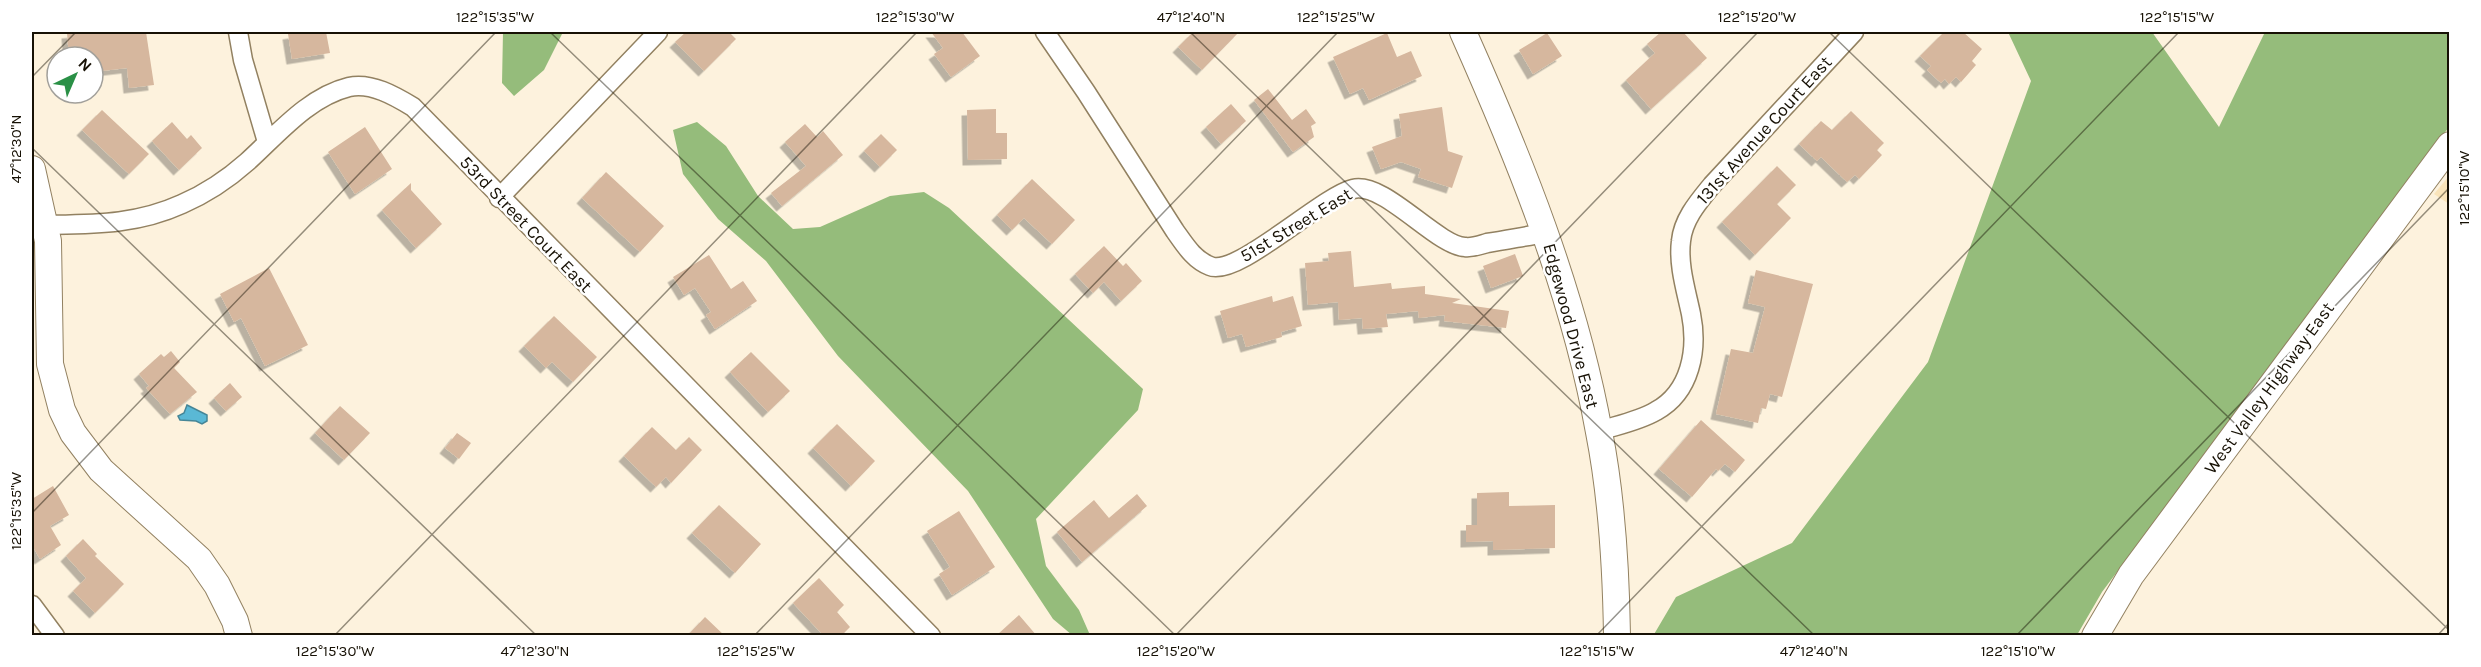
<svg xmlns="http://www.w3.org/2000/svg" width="2481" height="667" font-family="Karla,sans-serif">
<defs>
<filter id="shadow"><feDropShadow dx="-5.5" dy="5.5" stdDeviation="0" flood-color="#0004"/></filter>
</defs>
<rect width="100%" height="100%" fill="#fdf2dd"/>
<path fill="#fae4ba" d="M2449 176V204L2434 194Z"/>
<path fill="#95bc7b" d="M503 32H563L544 70 514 96 502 83Z
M2008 32H2152L2219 127 2265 32H2449V127L2102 592 2077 635 1653 636 1676 597 1792 543 1928 362 2031 81Z
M697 122 726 146 758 196 793 229 820 227 890 196 924 192 949 208 1143 389 1138 410 1036 519 1046 566 1079 610 1090 635H1072L1053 619 968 491 838 356 766 261 718 219 683 174 673 130Z"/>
<path fill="#5ab8d5" stroke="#468697" stroke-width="1.5" d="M187 405 207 415V421L202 424 196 421 180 420 178 416 184 413Z"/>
<path fill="#d6b79e" filter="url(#shadow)" d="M78 32H146L154 85 129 88 127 68 93 72V57H69L67 33Z
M301 32H326L330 53 292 59 288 34Z
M686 32H729L736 39 704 71 675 42Z
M931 32H962L980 56 951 77 934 54 943 48Z
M1193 32H1239L1202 70 1178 47Z
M1661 32H1683L1707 58 1651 109 1626 80 1655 53 1647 44Z
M1944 32H1963L1982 49 1972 61 1976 65 1961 82 1956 77 1949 84 1945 79 1941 83 1927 70 1931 66 1920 56Z
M1387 33 1397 57 1411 51 1422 76 1369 100 1363 88 1350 94 1333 57Z
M1547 33 1562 56 1533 74 1519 50Z
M1268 89 1292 120 1306 109 1316 123 1311 126 1314 137 1293 152 1254 100Z
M1231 104 1246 121 1221 144 1206 127Z
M1442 107 1448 151 1463 156 1452 188 1418 177 1421 169 1401 162 1381 169 1372 147 1402 136 1399 114Z
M996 109V133H1007V159L968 160 967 110Z
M102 110 149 154 129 174 82 130Z
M1851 111 1884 143 1877 150 1882 155 1859 179 1855 175 1847 182 1821 157 1817 161 1799 144 1821 121 1832 130Z
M172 122 187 139 191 135 202 148 179 170 152 141Z
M805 124 817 137 823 131 843 155 782 206 771 193 806 166 785 142Z
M365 127 392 169 355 194 328 152Z
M881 134 897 150 880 167 864 151Z
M1777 166 1796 185 1777 204 1791 218 1755 255 1722 222Z
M606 172 664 226 640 252 582 198Z
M1032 179 1075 220 1052 244 1024 218 1012 230 997 215Z
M411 183V190L442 224 416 248 382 210Z
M1104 246 1123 266 1126 263 1142 281 1121 301 1104 282 1093 293 1075 274Z
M1351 251 1354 287 1391 283 1392 289 1425 286V294L1461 299 1452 303 1509 311 1506 328 1444 321 1445 315 1419 318 1418 311 1386 314 1388 327 1363 329 1362 318 1339 320 1338 302 1308 305 1305 263 1329 261 1328 253Z
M1515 254 1523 276 1491 288 1483 266Z
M709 255 731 289 743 281 757 301 715 329 706 315 711 312 695 288 684 295 673 277Z
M269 268 308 345 265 366 241 318 234 322 220 294Z
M1756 270 1813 284 1782 397 1770 394 1766 409 1761 408 1758 423 1716 414 1731 349 1753 353 1765 307 1748 303Z
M1272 296 1273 302 1293 296 1302 326 1281 332 1282 337 1246 347 1242 334 1228 338 1220 311Z
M554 316 597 357 573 382 552 362 546 368 524 346Z
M171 351 180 362 174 368 197 392 170 414 146 388 149 386 139 374 161 354 164 357Z
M751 352 790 391 768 412 730 372Z
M230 383 242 397 226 411 214 398Z
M340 406 370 433 344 460 315 433Z
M1701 420 1745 460 1735 472 1725 464 1718 471 1716 469 1692 497 1659 469Z
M837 424 875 461 851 486 813 448Z
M652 427 676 450 689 437 702 450 671 483 666 477 656 487 624 456Z
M457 433 471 443 459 459 445 448Z
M53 486 69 515 50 526 61 545 40 559 32 545V499Z
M1509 492V506L1555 505V548L1493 550V541L1466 542V525H1477V493Z
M1137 494 1147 506 1082 562 1057 532 1094 500 1109 518Z
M719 505 761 544 735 573 692 533Z
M959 511 995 567 952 595 939 574 950 567 927 531Z
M83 539 97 554 95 556 124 584 95 613 73 591 86 578 66 556Z
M819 578 844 605 837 612 850 627 841 636H824L793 603Z
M1019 615 1037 636H996Z
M705 617 725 636H687Z"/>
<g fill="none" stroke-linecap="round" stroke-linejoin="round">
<g stroke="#928161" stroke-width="21">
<path id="street" d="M238 32 243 60 267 142
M1045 32 1086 92 1175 231C1185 245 1194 260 1210 266 1236 278 1321 197 1353 189 1384 181 1437 246 1465 247 1472 248 1480 245 1487 243 1507 240 1526 236 1546 233
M499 198 658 32
M44 225C93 224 136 225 182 204 205 194 229 178 247 162 277 135 308 97 349 87 371 82 395 96 413 107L931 636
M1599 431C1618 425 1639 421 1656 411 1691 392 1698 349 1691 314 1686 290 1678 265 1681 241 1683 219 1699 201 1712 185L1854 32
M32 605 55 636"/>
</g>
<g stroke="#928161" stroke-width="28">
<path id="secondary" d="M1463 32C1520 160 1574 293 1599 432 1612 498 1616 568 1617 636
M32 169 48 241 50 364 62 410 73 433 101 470 199 559 217 585 235 621 239 636
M2095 636 2131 575 2450 145"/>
</g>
<use href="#street" stroke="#fff" stroke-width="18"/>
<use href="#secondary" stroke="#fff" stroke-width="26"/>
</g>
<path fill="none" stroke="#171105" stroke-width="1.5" stroke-opacity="0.45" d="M550 32 1176 636M1190 32 1815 636M1829 32 2450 631M32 77 76 32M32 148 537 636M32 513 496 32M334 636 917 32M754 636 1338 32M1175 636 1758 32M1596 636 2179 32M2016 636 2450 187M2437 636 2450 622"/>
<g text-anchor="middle" stroke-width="5" stroke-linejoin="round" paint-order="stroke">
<g font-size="18" fill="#171105" stroke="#fff">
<text transform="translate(1764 130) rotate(-48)" y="6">131st Avenue Court East</text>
<text transform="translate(526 224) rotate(46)" y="6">53rd Street Court East</text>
<text transform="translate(1296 225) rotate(-31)" y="6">51st Street East</text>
<text transform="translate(1571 326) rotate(75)" y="6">Edgewood Drive East</text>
<text transform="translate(2269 388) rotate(-54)" y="6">West Valley Highway East</text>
</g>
</g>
<rect width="2481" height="667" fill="none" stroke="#ffffff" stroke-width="66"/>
<g transform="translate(75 75) rotate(44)"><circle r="28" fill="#ffffff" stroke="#a2a09b" stroke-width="1.5"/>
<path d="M0-4.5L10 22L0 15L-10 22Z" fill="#2a9046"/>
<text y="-9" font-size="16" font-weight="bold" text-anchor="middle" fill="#171105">N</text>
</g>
<rect x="33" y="33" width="2415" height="601" fill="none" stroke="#171105" stroke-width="2"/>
<g font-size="15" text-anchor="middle" fill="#171105">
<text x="495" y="22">122°15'35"W</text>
<text x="915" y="22">122°15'30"W</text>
<text x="1191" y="22">47°12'40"N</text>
<text x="1336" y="22">122°15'25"W</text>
<text x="1757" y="22">122°15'20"W</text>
<text x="2177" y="22">122°15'15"W</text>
<text transform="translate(16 149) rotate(-90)" y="5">47°12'30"N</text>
<text transform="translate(2464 188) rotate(-90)" y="5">122°15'10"W</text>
<text transform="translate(16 511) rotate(-90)" y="5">122°15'35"W</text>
<text x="335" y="656">122°15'30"W</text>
<text x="535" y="656">47°12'30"N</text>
<text x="756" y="656">122°15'25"W</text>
<text x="1176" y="656">122°15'20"W</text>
<text x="1597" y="656">122°15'15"W</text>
<text x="1814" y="656">47°12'40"N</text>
<text x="2018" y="656">122°15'10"W</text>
</g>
</svg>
